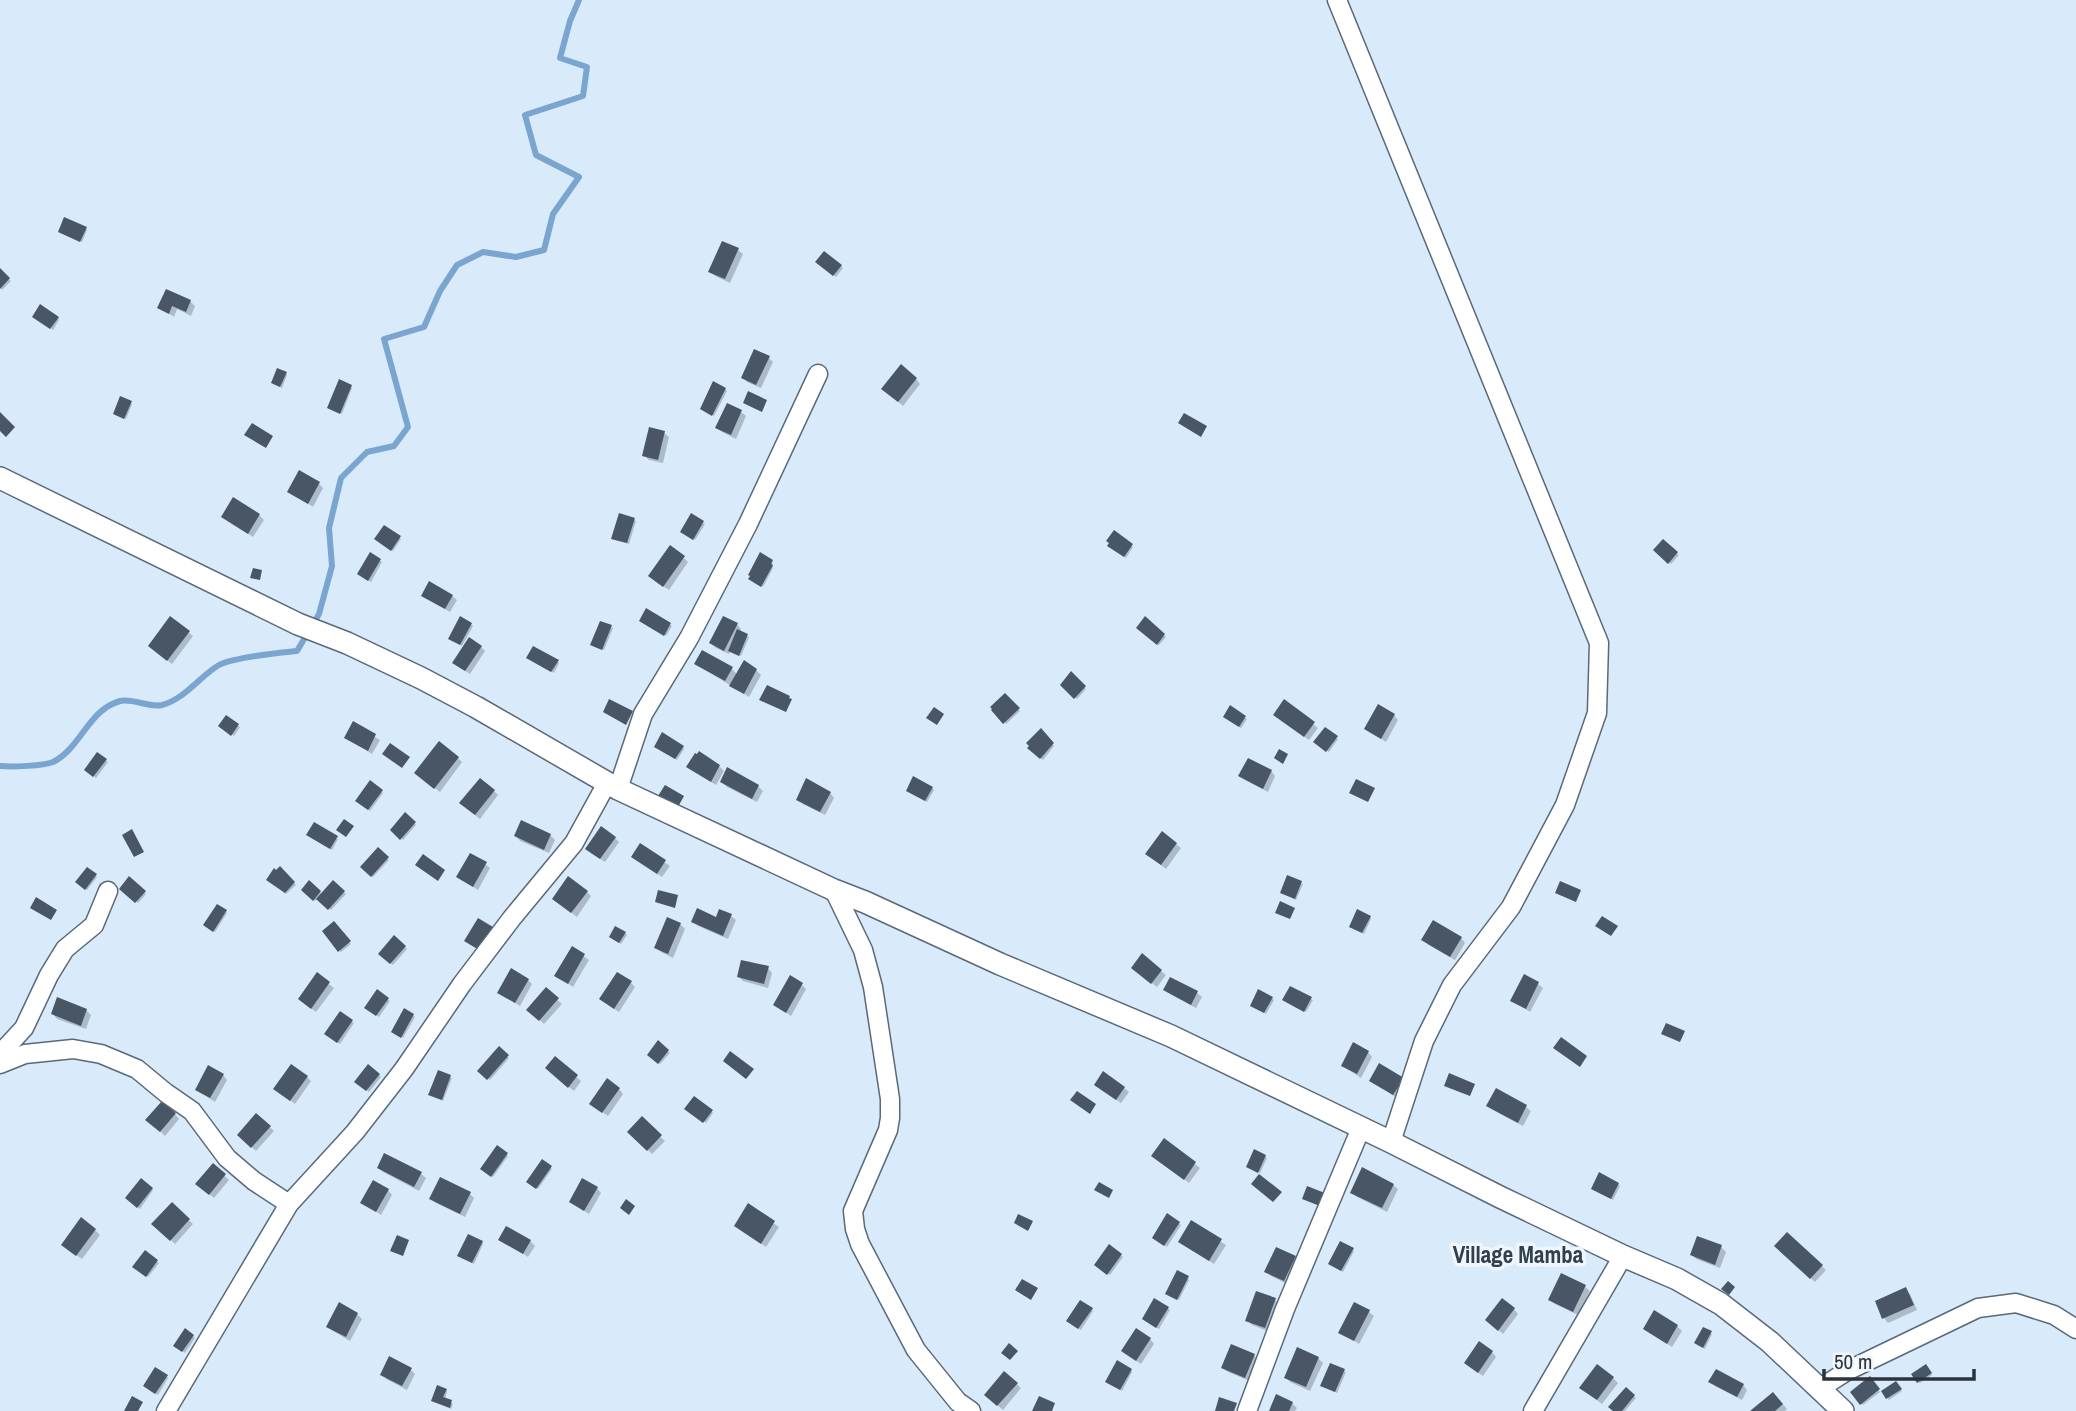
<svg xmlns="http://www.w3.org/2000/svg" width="2076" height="1411" font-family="'Archivo Narrow',sans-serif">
<rect width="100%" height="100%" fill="#d9eafb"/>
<path fill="#0003" d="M86 229 87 230 82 242 61 233Z
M738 250 743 254 730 283 715 276 710 271Z
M825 253 843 268 836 277 818 262Z
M0 271 11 281 2 290 0 287Z
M190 301 195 306 191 316 177 309 174 317 160 308Z
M36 318H58L59 320 53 330Z
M769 358 773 362 761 388 747 382 743 377Z
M286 374 287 375 282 388 274 384Z
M916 379 920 384 903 406 888 393Z
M351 386 352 388 342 414 331 409Z
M725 389 727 391 714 416 704 410Z
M131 403 132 404 126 419 117 415Z
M728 406 741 412 746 416 736 439 722 432 717 428Z
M664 433 669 437 663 463 649 460 644 455Z
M319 484 323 488 313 507 289 491Z
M259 515 264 520 253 537 223 517Z
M634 520 636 521 629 544 615 540Z
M703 523 705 524 695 540 684 533Z
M1114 532 1133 547 1126 558 1111 547Z
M399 537 401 539 393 551 378 541Z
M1663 541 1679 555 1671 564 1655 550Z
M371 555 382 562 371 582 361 576Z
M684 558 688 562 669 590 655 581Z
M772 561 773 568 763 587 752 581Z
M423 596H452L457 600 450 612Z
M647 611 672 626 666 636 643 622Z
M1145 619 1166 637 1159 645 1138 627Z
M471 624 473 626 462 646 452 640Z
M737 624 741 629 740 632 749 637 741 656 730 652 729 654 716 648 711 643Z
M611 627 613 628 604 650 594 646Z
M188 632 193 636 172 664 154 650Z
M481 647 485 651 470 674 459 667Z
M530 659 557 661 559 663 554 673Z
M696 664 732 669 737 674 756 670 761 675 749 697Z
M1071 674 1086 689 1077 699 1062 685Z
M1005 695 1020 711 1006 724 993 711Z
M1230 708 1247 719 1241 728 1227 719Z
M1394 715 1398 720 1386 742 1366 729Z
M226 717 240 727 234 736 220 726Z
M1280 719 1313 724 1318 728 1309 740Z
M354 724 380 740 372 754 346 738Z
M1325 729 1338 739 1329 752 1316 742Z
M1041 731 1054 746 1043 760 1029 748Z
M683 747 684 749 677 760 657 748Z
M98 754 108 762 96 778 86 770Z
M458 758 462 762 440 792 421 777Z
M719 766 724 771 716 785 693 771Z
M1271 771 1275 776 1268 792 1245 780 1240 776Z
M722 782 758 786 763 791 757 802 727 787Z
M371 783 383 793 370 811 357 801Z
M932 788 934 790 927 802 910 792Z
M494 791 498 795 480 819 466 808Z
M830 793 834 798 825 815 803 804 798 799Z
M405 815 416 825 403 840 392 830Z
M550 835 555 840 549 853 520 841 516 836Z
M310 837 336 838 338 839 332 850Z
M615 838 619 842 605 862 591 853Z
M1176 844 1181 848 1166 869 1152 858Z
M641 846 670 866 662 877 638 861Z
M378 849 389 860 373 877 362 867Z
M485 864 490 868 478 890 458 877Z
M280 868 296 885 286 894 268 880Z
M87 869 97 877 87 890 77 882Z
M129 879 146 894 138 903 121 888Z
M309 882 323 895 333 883 346 894 331 910 318 898 315 901 303 890Z
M1301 883 1303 884 1296 900 1282 893Z
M587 892 591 896 577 917 559 903Z
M226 912 227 913 215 932 207 927Z
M731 916 736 920 728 939 698 926 693 921Z
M1370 917 1371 919 1364 934 1353 928Z
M334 923 351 944 341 952 324 932Z
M680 924 685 929 673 958 661 952 656 948Z
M625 933 627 935 621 944 613 939Z
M394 938 407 949 393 965 380 954Z
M1461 938 1465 943 1455 960 1427 944Z
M573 949 589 960 573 987 557 976Z
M768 968 772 973 768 988 743 981 739 977Z
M1161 971 1166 975 1157 987 1137 972Z
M317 975 334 988 316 1012 304 1003Z
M1171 979 1197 993 1202 997 1196 1008 1170 994 1165 989Z
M528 980 532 984 520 1006 499 993Z
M630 982 635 987 619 1012 606 1003Z
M1538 984 1543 988 1530 1012 1513 1001Z
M802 985 806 989 791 1016 775 1005Z
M546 990 562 1004 544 1024 529 1010Z
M377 992 390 1001 379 1017 366 1007Z
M1272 998 1274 1000 1266 1014 1254 1007Z
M1311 999 1313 1000 1306 1012 1286 1002Z
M86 1010 91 1015 86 1029 57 1019 53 1014Z
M340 1014 354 1023 340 1044 328 1036Z
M413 1015 415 1017 403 1038 395 1034Z
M659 1043 670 1053 660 1064 649 1054Z
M499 1049 509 1058 490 1080 479 1071Z
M1368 1052 1372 1057 1361 1078 1343 1066Z
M555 1059 581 1081 574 1091 552 1073Z
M1380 1065 1408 1084 1398 1099 1371 1080Z
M368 1066 381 1077 369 1092 356 1082Z
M223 1075 227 1080 215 1102 197 1090Z
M307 1077 311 1081 295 1104 280 1093Z
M450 1077 452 1078 443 1101 432 1096Z
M1124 1088 1129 1092 1121 1103 1100 1089Z
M619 1089 623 1094 608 1116 596 1108Z
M694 1098 713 1113 706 1123 686 1109Z
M1488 1106 1526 1107 1531 1111 1523 1126 1493 1110Z
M175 1114 179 1119 165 1136 148 1120Z
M256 1115 274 1131 256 1151 239 1135Z
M642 1119 665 1141 652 1154 630 1132Z
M1164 1141 1200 1168 1189 1183 1158 1160Z
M497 1148 508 1156 493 1177 482 1169Z
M1265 1156 1267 1158 1260 1173 1250 1168Z
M542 1161 552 1169 538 1189 530 1183Z
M213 1165 229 1180 214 1198 202 1188Z
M379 1168 421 1174 426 1178 419 1191 383 1172Z
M141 1180 153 1190 140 1209 127 1198Z
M1618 1184 1620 1186 1613 1200 1594 1190Z
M1393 1185 1398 1189 1387 1212 1357 1197 1352 1192Z
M597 1188 601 1193 589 1214 571 1202Z
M388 1190 392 1195 381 1215 363 1203Z
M469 1193 474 1198 465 1217 436 1203 431 1199Z
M172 1204 193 1224 175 1244 154 1224Z
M748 1206 779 1227 766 1247 736 1226Z
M1179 1223 1181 1225 1167 1247 1156 1239Z
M1192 1223 1226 1245 1214 1264 1180 1242Z
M95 1230 100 1235 82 1259 68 1249Z
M1787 1234 1826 1270 1815 1282 1777 1246Z
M500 1239 530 1241 535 1246 528 1257Z
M482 1242 483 1244 474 1264 461 1257Z
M1109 1247 1123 1257 1110 1275 1096 1265Z
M1721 1247 1726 1252 1720 1268 1696 1259 1692 1255Z
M1353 1250 1354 1251 1343 1272 1332 1265Z
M145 1253 159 1263 148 1277 135 1267Z
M1295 1258 1300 1262 1289 1285 1271 1276 1266 1272Z
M1188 1278 1189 1280 1179 1300 1169 1295Z
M1585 1287 1590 1291 1578 1315 1555 1304 1550 1299Z
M1906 1290 1910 1294 1917 1310 1888 1323 1884 1318 1877 1302Z
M1275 1300 1279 1304 1270 1332 1252 1325 1247 1320Z
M1168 1308 1170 1310 1159 1329 1145 1321Z
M1092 1309 1093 1311 1081 1330 1070 1323Z
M1514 1309 1518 1314 1503 1334 1492 1324Z
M1369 1312 1374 1316 1359 1344 1341 1332Z
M357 1314 362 1319 350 1341 333 1331 328 1327Z
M1677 1326 1682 1331 1672 1347 1645 1329Z
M1711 1333 1712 1334 1705 1349 1698 1345Z
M193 1336 195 1338 185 1353 177 1347Z
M1150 1339 1154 1344 1141 1364 1128 1355Z
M1492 1352 1496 1357 1483 1376 1470 1367Z
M1254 1355 1258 1360 1250 1381 1228 1372 1223 1368Z
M1318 1358 1323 1363 1310 1391 1290 1382 1286 1377Z
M1928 1368 1932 1375 1920 1383 1918 1382Z
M411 1370 415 1374 407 1390 386 1379 382 1374Z
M1131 1370 1132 1372 1122 1391 1109 1383Z
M1344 1371 1346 1372 1337 1393 1324 1387Z
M1004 1373 1021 1388 1003 1410 990 1399Z
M167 1376 168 1378 158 1395 147 1388Z
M1613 1378 1618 1383 1602 1404 1586 1392Z
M1870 1378 1880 1392 1863 1405 1852 1392Z
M1711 1381 1743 1385 1747 1390 1742 1400 1715 1386Z
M1898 1385 1902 1391 1889 1400 1883 1391Z
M1626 1389 1636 1398 1625 1411H1615Z
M446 1390 447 1392 445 1399 453 1404 451 1409 433 1401Z
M1778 1399 1787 1409 1785 1411H1752Z
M1292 1403 1297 1408 1295 1411H1271Z"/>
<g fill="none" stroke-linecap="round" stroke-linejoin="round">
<path stroke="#7aa5cf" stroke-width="6" d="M0 766C12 767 43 766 53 762 81 748 88 710 120 701 133 698 149 708 162 705 185 699 200 676 219 665 233 657 279 653 297 651L319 614 332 566 329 528 341 478 367 452 394 446 408 427 384 339 424 327 440 291 457 265 483 252 516 257 544 250 553 214 579 177 536 155 525 115 583 96 587 67 560 58 570 21 579 0"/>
</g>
<path fill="#485665" d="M64 217 87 227 80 242 58 232Z
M722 241 739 248 725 279 708 272Z
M824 251 842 265 833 276 815 262Z
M0 268 10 278 0 289Z
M166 289 191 300 186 312 172 306 169 314 157 308Z
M40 304 59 317 50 329 32 317Z
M754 349 770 356 756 385 741 378Z
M901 364 917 378 898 402 881 389Z
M277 368 287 372 280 387 271 383Z
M339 379 352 385 340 414 327 408Z
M713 381 726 388 712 416 700 409Z
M748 391 767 400 762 412 743 403Z
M120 396 132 401 124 419 113 414Z
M727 403 742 410 731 435 715 428Z
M0 412 15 427 6 437 0 431Z
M1184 413 1207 426 1201 437 1178 423Z
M252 423 273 436 266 448 244 435Z
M649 427 665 431 658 460 642 456Z
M299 470 320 482 308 504 287 492Z
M233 497 260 514 248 534 221 517Z
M619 513 635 518 627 543 611 539Z
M691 513 704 521 693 540 680 532Z
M384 525 401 536 391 551 374 539Z
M1114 530 1133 544 1124 557 1107 546 1109 543 1106 541Z
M1663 539 1678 552 1668 564 1653 550Z
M670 545 685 556 663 587 648 576Z
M370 552 381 559 368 581 357 574Z
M760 552 773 560 771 564 773 565 761 587 748 579 750 576 748 575Z
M253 568 262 570 260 580 250 578Z
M429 581 453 595 445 609 421 596Z
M646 608 671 623 664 636 639 621Z
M170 616 190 631 167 661 148 646Z
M460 616 472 623 460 645 448 639Z
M723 616 738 623 724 651 709 643Z
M1145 616 1165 634 1157 645 1136 628Z
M600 621 612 625 602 650 590 645Z
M737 629 748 634 739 656 728 651Z
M469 637 482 646 465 671 452 663Z
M533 646 559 660 551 672 526 658Z
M702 650 733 667 725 681 694 664Z
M744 660 757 669 744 694 729 686Z
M1071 671 1086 686 1074 699 1060 685Z
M767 685 790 696 789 698 792 699 786 712 759 700Z
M1005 693 1020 708 1003 724 991 710 992 709 990 707Z
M609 699 633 711 626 725 603 712Z
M1284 699 1315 722 1304 737 1273 715Z
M1378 704 1395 714 1381 739 1364 729Z
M1230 705 1246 716 1239 727 1223 717Z
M934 707 944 714 937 725 926 718Z
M226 715 239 724 231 736 218 726Z
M353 721 376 734 368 751 344 738Z
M1325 727 1338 736 1326 752 1313 742Z
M1041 728 1054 743 1040 759 1027 748 1029 746 1026 743Z
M662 732 684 746 675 759 654 747Z
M439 741 459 757 434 789 414 773Z
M390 743 410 757 402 768 382 754Z
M1279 749 1288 754 1283 764 1274 758Z
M699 751 720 765 711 782 686 767 695 753 697 754Z
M97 752 107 759 93 777 84 770Z
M1248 758 1272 770 1263 789 1238 776Z
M727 767 759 785 752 799 720 782Z
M913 776 933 787 925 801 906 791Z
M480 778 495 790 475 815 459 803Z
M806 778 831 792 820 812 796 800Z
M1356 779 1375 788 1368 802 1349 793Z
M370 780 383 790 368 810 355 801Z
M665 785 684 796 678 807 658 796Z
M405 812 416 822 400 840 390 830Z
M344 819 354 826 346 837 336 830Z
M521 820 551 834 544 850 514 836Z
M314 822 338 836 330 849 306 835Z
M601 826 616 837 600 859 585 849Z
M132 829 144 852 134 857 122 835Z
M1162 831 1177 843 1161 865 1145 854Z
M640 843 666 860 657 874 631 857Z
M378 847 389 857 371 877 360 867Z
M470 853 487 862 473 887 456 877Z
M423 854 445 870 438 881 415 865Z
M280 866 295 882 285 893 266 880 274 868 276 870Z
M87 867 97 874 85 890 75 882Z
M1287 875 1302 881 1295 899 1280 893Z
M129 876 146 891 135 903 119 889Z
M568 876 588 891 571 913 552 899Z
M309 880 321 891 313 901 301 890Z
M333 880 345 891 328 910 316 899Z
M1560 881 1581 890 1576 902 1555 893Z
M658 890 678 895 675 908 655 902Z
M36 897 57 910 51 920 30 908Z
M1280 901 1295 908 1290 919 1275 913Z
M217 904 227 910 213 932 203 925Z
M697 908 716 917 719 909 732 914 723 936 691 922Z
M1357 909 1371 916 1362 933 1349 927Z
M1602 916 1618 926 1611 936 1595 926Z
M667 917 681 923 668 954 654 948Z
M478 918 493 927 479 950 464 941Z
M1433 920 1462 937 1450 957 1421 940Z
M334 921 351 941 338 952 322 931Z
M615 926 626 932 619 943 609 937Z
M394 935 406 946 390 964 378 954Z
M572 946 585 954 568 984 554 976Z
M1142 953 1162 970 1151 984 1131 968Z
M741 960 769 966 764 984 737 977Z
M511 968 529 979 515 1003 497 993Z
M317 972 330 982 311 1009 298 999Z
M617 972 632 981 614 1009 599 999Z
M1524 974 1539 982 1526 1009 1510 1001Z
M790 975 803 983 786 1013 773 1005Z
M1170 977 1198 991 1191 1005 1163 990Z
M1290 986 1312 997 1304 1012 1282 1000Z
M546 987 559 998 539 1021 526 1010Z
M377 989 389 998 376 1016 364 1008Z
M1258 989 1273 997 1264 1013 1250 1006Z
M57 997 87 1009 81 1026 51 1014Z
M404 1008 414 1014 401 1038 391 1032Z
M340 1011 353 1020 337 1043 324 1034Z
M1666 1023 1685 1031 1680 1042 1661 1034Z
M1561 1037 1587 1056 1580 1067 1553 1048Z
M658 1040 669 1050 658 1064 647 1055Z
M1353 1042 1369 1051 1357 1074 1341 1066Z
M499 1046 509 1055 487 1080 477 1071Z
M730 1051 754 1069 746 1079 723 1061Z
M555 1056 578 1075 568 1088 545 1068Z
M1379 1063 1404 1078 1393 1095 1369 1081Z
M291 1064 308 1076 290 1101 273 1089Z
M368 1064 380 1074 366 1091 354 1082Z
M208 1065 224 1074 210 1098 195 1090Z
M438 1070 451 1075 442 1100 428 1095Z
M1103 1071 1125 1087 1116 1100 1094 1085Z
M1449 1073 1475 1084 1470 1096 1444 1086Z
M607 1078 620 1088 602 1113 589 1104Z
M1496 1088 1527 1105 1518 1123 1486 1106Z
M1077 1091 1096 1104 1090 1114 1070 1100Z
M694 1096 713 1110 703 1123 684 1109Z
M162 1101 176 1113 160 1132 145 1120Z
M256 1113 271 1126 251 1148 237 1135Z
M642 1116 662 1135 647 1151 627 1132Z
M1164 1138 1196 1162 1184 1180 1151 1156Z
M497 1145 508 1153 491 1177 480 1169Z
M1254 1149 1266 1155 1258 1173 1246 1167Z
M384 1153 422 1172 414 1187 377 1168Z
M542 1159 552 1166 536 1189 526 1182Z
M213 1163 226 1174 209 1195 195 1184Z
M1362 1167 1394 1184 1382 1208 1350 1193Z
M1599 1172 1619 1183 1611 1199 1591 1189Z
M1259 1174 1282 1192 1273 1202 1251 1184Z
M440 1177 471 1192 460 1214 429 1199Z
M141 1178 153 1188 137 1208 125 1198Z
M582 1178 598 1187 584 1211 569 1202Z
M373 1180 389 1189 376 1212 360 1203Z
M1099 1182 1113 1190 1109 1198 1094 1190Z
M1307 1186 1330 1195 1325 1208 1302 1199Z
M626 1199 635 1206 629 1215 620 1208Z
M172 1202 190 1219 170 1241 151 1224Z
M748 1203 775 1221 761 1244 734 1226Z
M1167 1213 1180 1222 1164 1246 1152 1238Z
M1018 1214 1033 1221 1028 1231 1014 1223Z
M81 1217 96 1229 76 1256 61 1245Z
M1191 1220 1222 1239 1209 1261 1178 1242Z
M506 1226 531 1240 523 1254 498 1240Z
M1787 1232 1823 1265 1810 1279 1774 1246Z
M468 1234 483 1241 472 1263 457 1256Z
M397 1235 409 1240 403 1256 390 1251Z
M1697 1236 1722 1245 1715 1265 1690 1255Z
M1340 1241 1354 1248 1341 1271 1328 1264Z
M1109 1244 1122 1254 1107 1275 1094 1265Z
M1276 1247 1296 1256 1284 1281 1264 1272Z
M145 1250 158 1260 146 1277 132 1267Z
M1177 1270 1189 1276 1177 1300 1165 1294Z
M1561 1273 1586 1285 1573 1312 1548 1300Z
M1022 1279 1038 1288 1031 1300 1015 1290Z
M1728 1281 1735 1287 1729 1295 1721 1289Z
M1906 1287 1914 1305 1882 1319 1875 1301Z
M1256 1291 1276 1298 1265 1328 1245 1321Z
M1154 1298 1169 1307 1156 1328 1142 1319Z
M1502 1298 1515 1308 1498 1331 1485 1320Z
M1080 1300 1093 1308 1078 1329 1066 1321Z
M339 1302 358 1313 346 1337 326 1327Z
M1354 1302 1370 1310 1354 1341 1338 1333Z
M1654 1310 1678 1325 1667 1344 1643 1329Z
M1703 1327 1712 1331 1703 1348 1694 1343Z
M185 1328 194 1335 182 1352 173 1346Z
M1136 1328 1151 1338 1136 1361 1121 1351Z
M1479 1341 1493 1351 1478 1373 1464 1363Z
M1009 1343 1018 1351 1010 1360 1001 1353Z
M1231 1344 1255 1354 1245 1378 1221 1368Z
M1297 1347 1319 1357 1306 1387 1284 1378Z
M389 1356 412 1368 402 1386 380 1375Z
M1117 1360 1132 1369 1120 1390 1105 1382Z
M1330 1363 1345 1369 1335 1392 1320 1386Z
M1597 1364 1614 1377 1597 1400 1579 1388Z
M1926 1364 1932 1373 1917 1383 1911 1374Z
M155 1367 168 1375 155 1394 143 1386Z
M1716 1369 1744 1384 1737 1397 1708 1382Z
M1004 1371 1018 1383 997 1406 984 1395Z
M1870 1376 1880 1389 1860 1405 1850 1392Z
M1896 1381 1902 1389 1886 1399 1881 1391Z
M437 1385 447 1389 443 1397 452 1400 450 1408 431 1401Z
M1626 1387 1635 1395 1622 1411H1613L1608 1407Z
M1773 1392 1783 1404 1775 1411H1750Z
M1276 1394 1293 1402 1289 1411H1269Z
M132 1396 143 1402 138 1411H124Z
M1039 1396 1055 1403 1052 1411H1032Z
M1219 1397 1237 1403 1234 1411H1215Z"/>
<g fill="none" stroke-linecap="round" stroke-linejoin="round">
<g stroke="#5a6978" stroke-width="21">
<path id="minor" d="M1337 0 1599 643 1597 713 1565 805 1511 907 1452 985 1424 1041 1391 1142
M618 789 643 714 689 638 748 524 818 374
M834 890 863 950 873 987 890 1099V1118L888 1130 853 1211 855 1229 860 1244 916 1350 958 1402 971 1411
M0 1054 24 1028 49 975 65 949 94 925 108 891
M0 1064 25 1054 73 1049 101 1054 137 1069 166 1093 192 1111 227 1158 254 1181 289 1204
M1819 1389 1847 1371 1978 1308 2016 1303 2054 1315 2076 1329
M166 1411 289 1204 355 1132 404 1069 462 984 512 918 574 843 607 783
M1247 1411 1285 1309 1361 1128
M1533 1411 1623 1256"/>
</g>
<g stroke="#5a6978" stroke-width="24">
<path id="tertiary" d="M0 478 298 624 347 643 421 678 476 707 618 789 834 890 865 902 1000 964 1171 1036 1391 1142 1500 1197 1623 1256 1677 1279 1721 1304 1770 1342 1843 1411"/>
</g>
<use href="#minor" stroke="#fff" stroke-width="18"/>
<use href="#tertiary" stroke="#fff" stroke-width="21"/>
</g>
<g text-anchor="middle" stroke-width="7" stroke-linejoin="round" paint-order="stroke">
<g font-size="23" font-weight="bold" fill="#313f4d" stroke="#eff6fd">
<text x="1518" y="1263">Village Mamba</text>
</g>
</g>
<path d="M1824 1369v10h150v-10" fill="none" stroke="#2c333a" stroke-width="3.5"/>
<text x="1834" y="1369" font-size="21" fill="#2c333a" stroke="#eff6fd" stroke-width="5" paint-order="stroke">50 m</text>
</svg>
